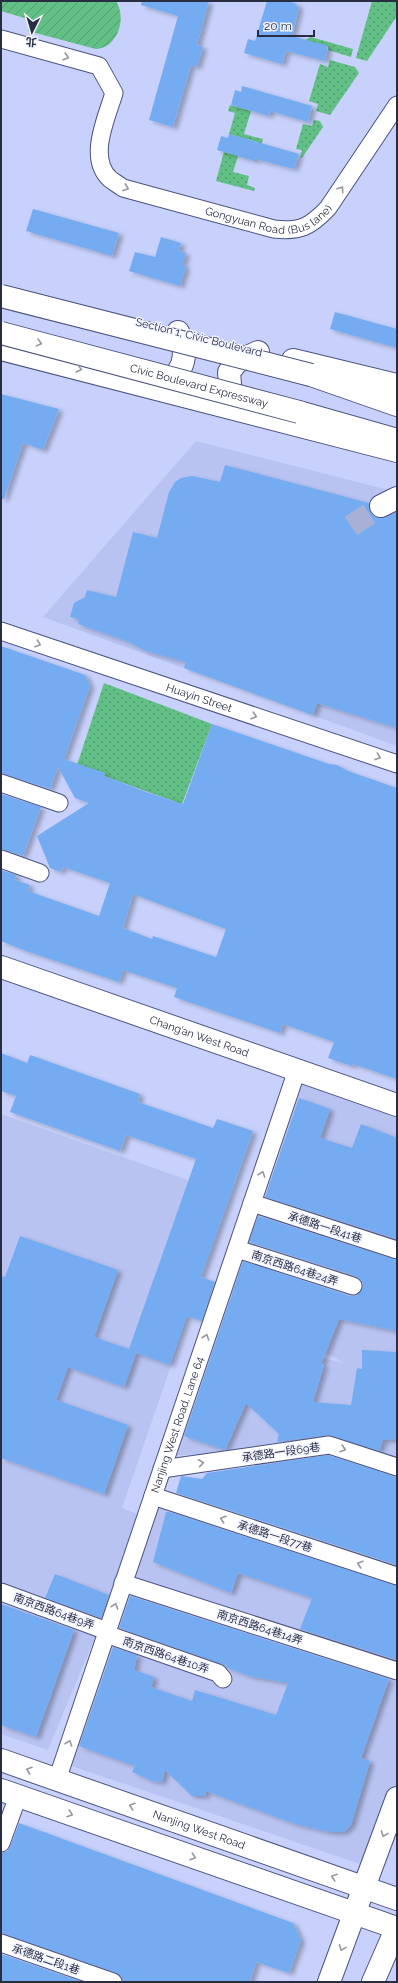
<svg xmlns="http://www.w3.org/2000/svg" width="398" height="1983" font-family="Raleway,'Noto Sans TC',sans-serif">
<defs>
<pattern id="grass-dots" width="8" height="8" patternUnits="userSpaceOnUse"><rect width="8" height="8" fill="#62bf85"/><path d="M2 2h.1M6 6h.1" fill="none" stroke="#519c6e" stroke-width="1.8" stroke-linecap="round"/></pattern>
<pattern id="garden-furrows" width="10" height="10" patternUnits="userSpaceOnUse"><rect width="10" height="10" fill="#62bf85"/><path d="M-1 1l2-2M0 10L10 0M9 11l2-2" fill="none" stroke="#519c6e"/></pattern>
<filter id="shadow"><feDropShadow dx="4.5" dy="2.5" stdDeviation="2" flood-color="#0004"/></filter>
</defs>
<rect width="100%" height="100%" fill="#c7d1fc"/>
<path fill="#b8c3f2" d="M196 441 397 492V746L43 617Z
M298 1082 397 1117V1246L256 1202Z
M1 1114 230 1195 122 1508 142 1516 103 1630 1 1589Z
M253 1209 397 1255V1463L344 1446 165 1456 208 1332 344 1363 330 1355 213 1324Z
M154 1501 397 1580V1795L372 1868 60 1762Z
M1 1597 97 1632 48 1750 1 1734Z"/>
<path fill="url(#grass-dots)" d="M372 1H397V16L367 61 356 58Z
M311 37 353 49 351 57 328 50V47L305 40Z
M330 60 355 67 359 73 330 115 316 111 318 104 309 101 320 64 328 67Z
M230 105 251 111 244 134 263 139 259 151 258 142 229 134 235 113 228 111Z
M314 120 320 121 323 127 302 158 300 157 302 150 296 149 303 124 312 126Z
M225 148 258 156 256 161 238 156 233 172 249 176 247 185 255 188 254 191 216 181Z
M104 683 212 724 182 804 104 776 105 773 77 765Z"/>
<path fill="url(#garden-furrows)" d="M1 1H116C127 18 118 48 96 49L28 31 31 20 1 11Z"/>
<path fill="#75acf1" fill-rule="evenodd" filter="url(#shadow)" d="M142 1H209L197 45 203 47 197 67 191 65 173 127 149 120 178 16 141 5Z
M267 1H288L297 4 296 6 299 7 292 36 328 46 325 61 286 51 282 64 244 53 248 39 255 41Z
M242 86 312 106 308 122 270 111 269 116 231 105 235 90 241 92Z
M229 134 299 154 294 169 256 159 255 161 217 150 221 136 228 138Z
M33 209 119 233 112 256 26 231Z
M161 237 181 243 179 251 186 253 182 265 186 266 180 286 129 271 135 252 155 257Z
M335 312 397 329V348L330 329Z
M1 394 59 409 43 450 23 443 4 499H1Z
M225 465 369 503 370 512 374 517 380 518 397 512V728L317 703 313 715 184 668 186 662 146 651 126 641 78 624 79 619 70 617 74 603 85 597 87 590 116 597 133 532 157 538 169 492 175 482 181 478 192 476 220 482Z
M1 646 85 675 90 686 64 759 105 773 104 776 149 793 183 804 212 724 329 764 337 765 348 771 397 788V1079L353 1064 352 1066 328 1058 334 1042 283 1024 280 1033 174 997 177 988 123 970 119 982 26 951 1 941V870L17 875 15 880 30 885 28 891 99 916 110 883 63 867 61 872 50 868 37 836 89 803 75 798 58 767 50 789 1 773ZM133 894 226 929 216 957 153 936 152 939 123 928Z
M1 794 41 807 23 856 1 849Z
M1 1053 27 1063 30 1055 140 1094 138 1102 213 1128 217 1119 253 1131 201 1277 215 1282 202 1321 187 1316 170 1365 136 1353 124 1387 68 1367 56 1400 128 1425 104 1494 1 1458V1276L5 1277 20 1236 118 1270 94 1337 129 1349 196 1159 126 1135 120 1151 10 1112 16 1096 1 1091Z
M299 1098 330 1109 320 1138 352 1148 361 1124 397 1138V1239L265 1197Z
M258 1216 397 1260V1331L339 1319 321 1364 324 1365 313 1402 351 1405 357 1368 362 1369V1350L397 1352V1439L383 1440 379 1451 328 1435 277 1442 279 1434 246 1403 225 1450 184 1436 243 1261 350 1296H356L362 1289 363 1284 356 1276 249 1242Z
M328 1455 397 1477V1565L176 1493 181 1476 202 1479 207 1473Z
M166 1512H170L397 1586V1660L300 1629 312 1598 238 1573 231 1593 153 1562Z
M55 1574 109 1595 101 1618 45 1598Z
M130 1596 389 1679 361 1758 370 1761 351 1825 344 1832H329L295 1824 206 1791 205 1796H192L165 1770 162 1782 152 1781 132 1772 135 1766 79 1746 113 1647 142 1657 137 1656 134 1670 154 1677 151 1687 192 1701 195 1690 276 1715 288 1683 249 1676 226 1667 221 1664 119 1628Z
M1 1604 74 1630 36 1737 1 1725Z
M19 1823 293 1923 301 1940 289 1973 256 1962 250 1982H123L121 1976 116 1973 1 1933V1853L7 1851 10 1847Z
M1 1954 83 1982H1Z"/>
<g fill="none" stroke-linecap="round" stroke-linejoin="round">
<path stroke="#a7b0d7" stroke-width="22" stroke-dasharray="22 11" stroke-linecap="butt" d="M351 526 381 506"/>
<g stroke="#4a5280" stroke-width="19">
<g id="minor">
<path id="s1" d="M1 39 99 66 114 93C107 117 87 158 110 179 114 182 119 185 123 188L274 229C300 232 310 227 328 208L397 105"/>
<path id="s2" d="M1 631 397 764"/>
<path d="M1 783 59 803"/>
<path d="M1 859 40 873"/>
<path d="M252 1203 397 1250"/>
<path d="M237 1249 353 1286"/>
<path d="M162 1469 329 1445 397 1467"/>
<path d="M153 1496 397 1576"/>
<path d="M123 1583 397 1671"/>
<path d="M1 1592 107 1631"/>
<path d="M106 1634 218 1673 223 1679"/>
<path id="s3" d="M57 1780 297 1070"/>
<path d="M1 1843 18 1796"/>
<path d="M1 1943 113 1982"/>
</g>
</g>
<g stroke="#4a5280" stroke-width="24">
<g id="tertiary">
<path d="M1 349 397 451"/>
<path d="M293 360 397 385"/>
<path d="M159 388C182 375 191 357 178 332"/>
<path d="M237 409 231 397 229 372 237 362 258 352"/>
<path id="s4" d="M1 967 397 1105"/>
</g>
</g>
<g stroke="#4a5280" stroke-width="24">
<g id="secondary">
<path id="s5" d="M1 1760 397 1899"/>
<path d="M1 1790 397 1928"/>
<path d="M329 1982 397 1798"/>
<path d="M373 1982 397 1927"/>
</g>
</g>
<g stroke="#4a5280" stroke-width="24">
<path id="trunk" d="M311 375 397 405
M299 412 397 440
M381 506 397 498"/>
</g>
<use href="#minor" stroke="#fff" stroke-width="17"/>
<use href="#tertiary" stroke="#fff" stroke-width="22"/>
<use href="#secondary" stroke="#fff" stroke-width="22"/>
<use href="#trunk" stroke="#fff" stroke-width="22"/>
<g stroke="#4a5280" stroke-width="24" stroke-linecap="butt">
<g id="trunk-bridge">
<path d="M1 296 311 375"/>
<path id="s6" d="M1 333 299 412"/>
</g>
</g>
<use href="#trunk-bridge" stroke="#fff" stroke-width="22"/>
</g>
<defs><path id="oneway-chevron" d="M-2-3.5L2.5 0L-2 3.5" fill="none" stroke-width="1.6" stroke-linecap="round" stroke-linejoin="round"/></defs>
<g stroke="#9496a0">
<use href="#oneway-chevron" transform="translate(66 57) rotate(16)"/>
<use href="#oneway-chevron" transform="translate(126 188) rotate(20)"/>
<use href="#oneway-chevron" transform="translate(341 189) rotate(-56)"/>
<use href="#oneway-chevron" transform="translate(39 343) rotate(15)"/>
<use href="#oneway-chevron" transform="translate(79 369) rotate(14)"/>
<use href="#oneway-chevron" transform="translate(38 644) rotate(19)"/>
<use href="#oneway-chevron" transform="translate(254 716) rotate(18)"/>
<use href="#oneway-chevron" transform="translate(378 757) rotate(20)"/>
<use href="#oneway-chevron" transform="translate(262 1174) rotate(-71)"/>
<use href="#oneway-chevron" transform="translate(206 1337) rotate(-71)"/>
<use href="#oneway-chevron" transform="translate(343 1449) rotate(18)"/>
<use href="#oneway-chevron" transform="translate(201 1463) rotate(-8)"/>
<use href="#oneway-chevron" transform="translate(223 1519) rotate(-162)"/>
<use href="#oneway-chevron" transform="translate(360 1564) rotate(-162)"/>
<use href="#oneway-chevron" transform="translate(115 1606) rotate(-71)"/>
<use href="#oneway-chevron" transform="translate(69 1743) rotate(-71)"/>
<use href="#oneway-chevron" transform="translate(29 1770) rotate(-161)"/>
<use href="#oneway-chevron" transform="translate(132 1806) rotate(-161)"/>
<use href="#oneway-chevron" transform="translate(70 1814) rotate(19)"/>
<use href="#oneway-chevron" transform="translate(384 1834) rotate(110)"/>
<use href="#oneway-chevron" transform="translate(193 1857) rotate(19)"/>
<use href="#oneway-chevron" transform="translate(334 1877) rotate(-161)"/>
<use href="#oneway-chevron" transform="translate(342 1948) rotate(111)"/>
</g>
<g text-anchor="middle" stroke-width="3" stroke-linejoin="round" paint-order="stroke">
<g font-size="11" fill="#292d42" stroke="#f1f3ff">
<text dy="4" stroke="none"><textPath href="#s1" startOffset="392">Gongyuan Road (Bus lane)</textPath></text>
<text transform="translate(199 337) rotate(14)" y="4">Section 1, Civic Boulevard</text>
<text dy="4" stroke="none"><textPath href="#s6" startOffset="205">Civic Boulevard Expressway</textPath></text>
<text dy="4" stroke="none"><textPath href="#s2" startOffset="209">Huayin Street</textPath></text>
<text dy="4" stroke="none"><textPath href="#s4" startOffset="210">Chang’an West Road</textPath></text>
<text transform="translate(325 1227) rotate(18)" y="4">承德路一段41巷</text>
<text transform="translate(295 1268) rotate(18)" y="4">南京西路64巷24弄</text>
<text dy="4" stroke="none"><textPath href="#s3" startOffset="375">Nanjing West Road, Lane 64</textPath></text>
<text transform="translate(281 1452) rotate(-8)" y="4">承德路一段69巷</text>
<text transform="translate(275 1536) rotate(18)" y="4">承德路一段77巷</text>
<text transform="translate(54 1611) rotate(20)" y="4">南京西路64巷9弄</text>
<text transform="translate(260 1627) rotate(18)" y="4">南京西路64巷14弄</text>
<text transform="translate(166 1655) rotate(19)" y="4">南京西路64巷10弄</text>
<text dy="4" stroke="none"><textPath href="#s5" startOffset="210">Nanjing West Road</textPath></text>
<text transform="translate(46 1959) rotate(19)" y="4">承德路二段1巷</text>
</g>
</g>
<rect width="398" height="1983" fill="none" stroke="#292d42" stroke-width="4"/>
<g transform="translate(32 32) rotate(185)" stroke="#f1f3ff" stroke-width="3" paint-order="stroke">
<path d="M0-3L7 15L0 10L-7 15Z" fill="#292d42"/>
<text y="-6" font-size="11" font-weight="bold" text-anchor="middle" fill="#292d42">北</text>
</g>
<path d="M258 30v6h56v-6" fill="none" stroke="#292d42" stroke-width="2"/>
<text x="264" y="30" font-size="12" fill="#292d42" stroke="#f1f3ff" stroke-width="3" paint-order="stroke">20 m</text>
</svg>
